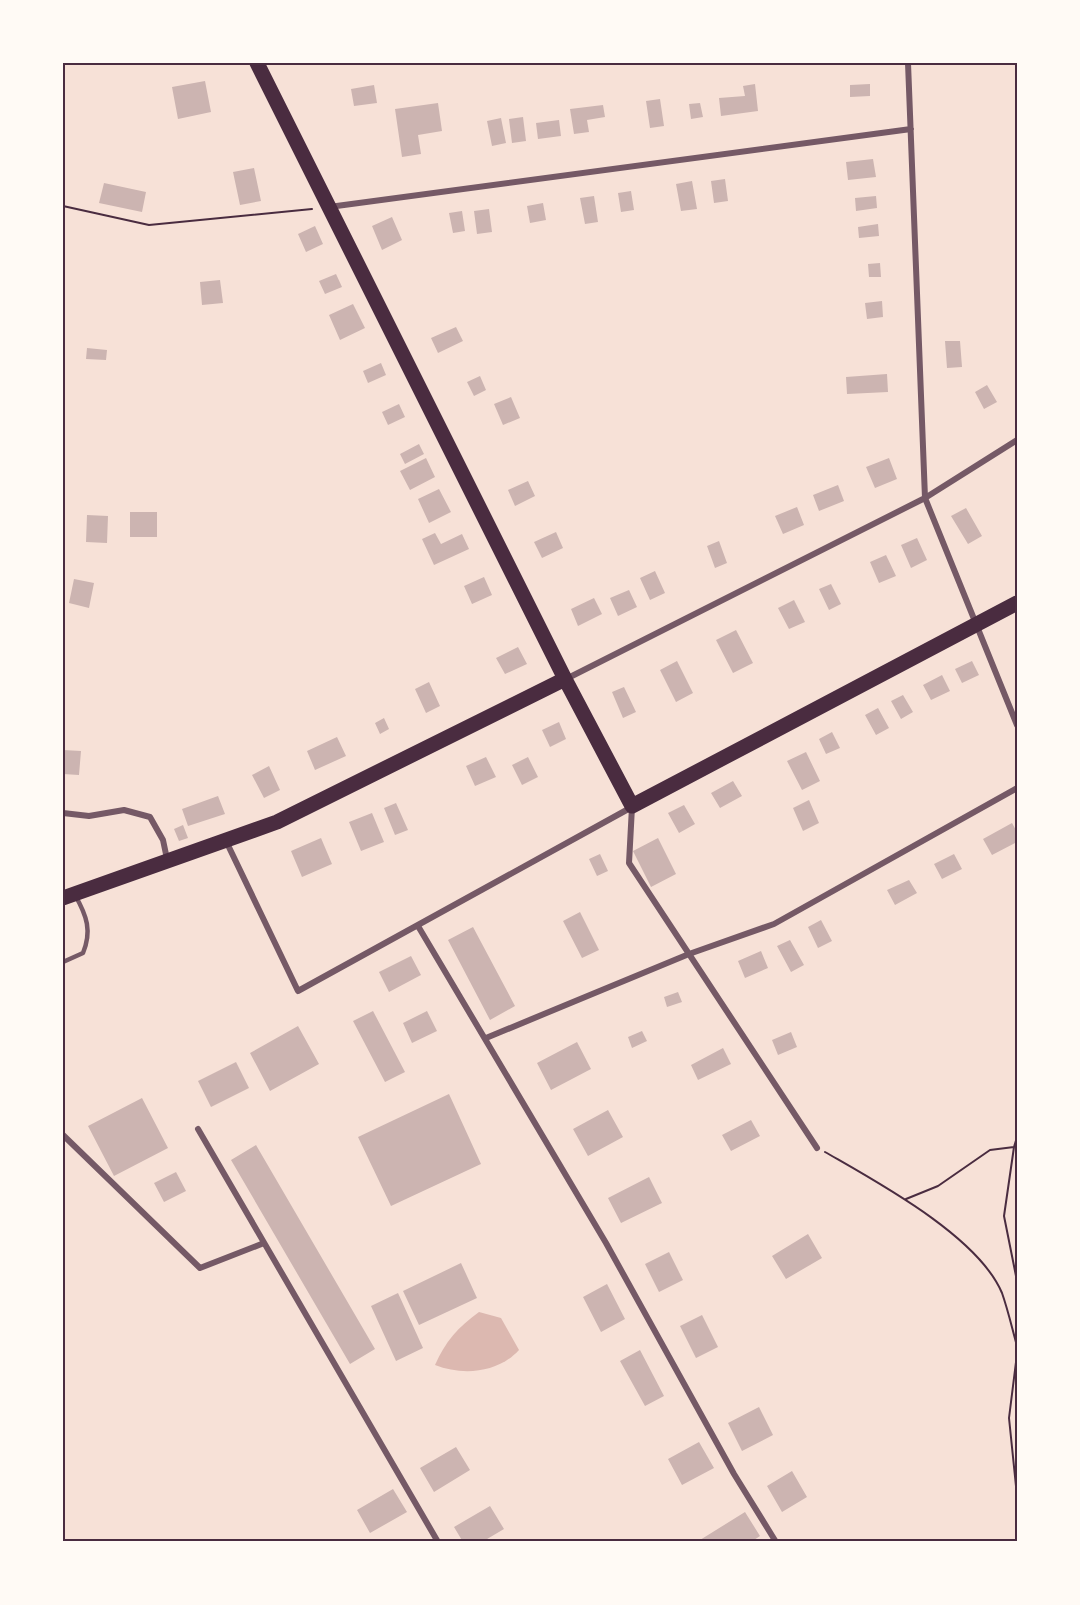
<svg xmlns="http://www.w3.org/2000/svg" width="1080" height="1605" font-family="'Sofia Sans Condensed',sans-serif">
<rect width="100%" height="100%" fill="#f7e1d7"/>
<path fill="#dcb8b0" d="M479 1312 501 1318 519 1350C498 1373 463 1376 435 1365 445 1342 458 1327 479 1312Z"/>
<path fill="#ccb4b1" d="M205 81 211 112 178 119 172 87Z
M755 84 758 111 721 116 719 98 745 96 743 86Z
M870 84V96L850 97V85Z
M374 85 377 103 354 106 351 89Z
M660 99 664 126 650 128 646 101Z
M438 103 442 131 418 135 421 154 402 157 395 109Z
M700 103 703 117 691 119 689 104Z
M603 105 605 117 587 120 589 132 574 134 570 109Z
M523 117 526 141 512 143 509 119Z
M501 118 506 143 492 146 487 121Z
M559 120 561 136 538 139 536 123Z
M873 159 876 177 848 180 846 162Z
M254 168 261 201 240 205 233 172Z
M725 179 728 201 714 203 711 181Z
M692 181 697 209 681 211 676 184Z
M104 183 146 192 142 212 99 203Z
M631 191 634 210 621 212 618 193Z
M594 196 598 222 585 224 580 198Z
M876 196 877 208 856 211 855 198Z
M543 203 546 220 530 223 527 206Z
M489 209 492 232 477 234 474 211Z
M462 211 465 231 453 233 449 213Z
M392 217 402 240 382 250 372 226Z
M878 224 879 236 859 238 858 227Z
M315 226 323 244 306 252 298 234Z
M880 263 881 277H869L868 264Z
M336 274 342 287 325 294 319 281Z
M220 280 223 303 202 305 200 282Z
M882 301 883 317 867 319 865 303Z
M353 304 365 328 340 340 329 315Z
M456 327 463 341 438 353 431 338Z
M945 341H960L962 367 947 368Z
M87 348 107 350 106 360 86 359Z
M381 363 386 375 368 383 363 371Z
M887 374 888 392 847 394 846 377Z
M480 376 486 390 474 396 467 382Z
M987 385 997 402 984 409 975 392Z
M511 397 520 418 503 425 494 404Z
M399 404 405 417 388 425 382 412Z
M419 444 424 454 405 464 400 454Z
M426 458 435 477 410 490 400 471Z
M889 458 897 479 875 488 866 467Z
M528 481 535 496 515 506 508 490Z
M838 485 844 501 819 511 813 495Z
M439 489 451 512 429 523 418 499Z
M797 507 804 525 783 534 775 516Z
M966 508 982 536 968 544 951 516Z
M130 512H157V537H130Z
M87 515 108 516 107 543 86 542Z
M556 532 563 548 542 558 534 542Z
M435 533 441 544 462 534 469 549 434 565 422 539Z
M917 538 927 560 911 568 901 545Z
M719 541 727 563 715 568 707 546Z
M886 555 896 576 879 583 870 562Z
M655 571 665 593 650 600 640 578Z
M484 577 492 595 472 604 464 586Z
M74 579 94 583 89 608 69 603Z
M831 584 841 604 829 610 819 589Z
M629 590 637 607 618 616 610 598Z
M594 598 602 614 578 626 571 609Z
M794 600 805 622 789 629 778 608Z
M736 630 753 663 733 673 716 640Z
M518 647 527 664 505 674 496 658Z
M677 661 693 693 676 702 660 670Z
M972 661 979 675 962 683 955 669Z
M942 675 950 691 931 700 923 685Z
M429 682 440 706 426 713 415 689Z
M624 687 636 712 623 718 612 692Z
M903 695 913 712 901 719 891 701Z
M878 708 889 728 876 735 865 715Z
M384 718 389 729 380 734 375 723Z
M559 722 566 739 550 747 542 730Z
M832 732 840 748 826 754 819 739Z
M337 737 346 756 315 770 307 751Z
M63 750 81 751 79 775 63 774Z
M806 752 820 781 802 790 787 761Z
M486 757 496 777 475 786 466 766Z
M528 757 538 777 522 785 512 765Z
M269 766 280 790 264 798 252 775Z
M733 781 742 796 720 808 711 793Z
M218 796 225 814 188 826 182 809Z
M809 800 819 823 803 831 793 808Z
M396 803 408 830 395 835 384 808Z
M684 805 695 824 679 833 668 813Z
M372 813 384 842 361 851 349 822Z
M1012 823 1017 832V842L992 855 983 839Z
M183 825 188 838 179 841 174 829Z
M321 838 332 864 302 877 291 851Z
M658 838 676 874 651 887 633 851Z
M600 854 608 871 597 876 589 859Z
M954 854 962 869 942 879 934 864Z
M909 880 917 893 895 905 887 890Z
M580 912 599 950 582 958 563 921Z
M821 920 832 941 818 948 808 927Z
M473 927 515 1006 490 1020 448 940Z
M790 940 804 965 791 972 777 946Z
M761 951 768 968 745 978 738 961Z
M411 956 421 975 389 992 379 972Z
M678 992 682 1002 667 1007 664 997Z
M373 1011 405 1072 385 1082 353 1021Z
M427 1011 437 1031 412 1043 403 1023Z
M298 1026 319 1064 270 1091 250 1053Z
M642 1031 647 1041 632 1048 628 1037Z
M791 1032 797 1047 778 1055 772 1040Z
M577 1042 591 1069 551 1090 537 1063Z
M723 1048 731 1064 698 1080 691 1065Z
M236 1062 249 1088 211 1107 198 1081Z
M449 1094 481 1164 391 1206 358 1137Z
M142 1098 168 1148 114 1176 88 1126Z
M608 1110 623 1137 588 1156 573 1129Z
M751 1120 760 1136 731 1151 722 1135Z
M256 1145 375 1349 350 1364 231 1160Z
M176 1172 186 1191 164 1202 154 1183Z
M649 1177 662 1203 621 1223 608 1198Z
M808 1234 822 1258 786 1279 772 1256Z
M669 1252 683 1280 659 1292 645 1264Z
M461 1263 477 1298 419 1325 403 1291Z
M607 1284 625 1319 601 1332 583 1297Z
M398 1293 423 1348 396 1361 371 1306Z
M702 1315 718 1347 696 1358 680 1326Z
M640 1350 664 1396 645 1406 620 1361Z
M759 1407 773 1435 742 1451 728 1423Z
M699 1442 714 1468 682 1485 668 1459Z
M456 1447 470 1470 434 1492 420 1468Z
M792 1471 807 1497 782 1512 767 1486Z
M393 1489 407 1512 370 1533 357 1510Z
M490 1506 504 1529 482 1542H463L454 1527Z
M745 1512 760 1536 751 1542H702L700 1540Z"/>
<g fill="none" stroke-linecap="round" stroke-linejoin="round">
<path stroke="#4a2c40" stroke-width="2" d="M63 206 149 225 312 209
M1017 1146 1014 1147 1004 1216 1017 1281
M825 1152C877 1182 978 1236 1002 1293 1008 1310 1012 1328 1017 1346
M906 1199 938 1186 990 1150 1014 1147 1017 1137
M1017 1354 1009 1418 1017 1496"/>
<path stroke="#755966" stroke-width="4.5" d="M63 962 83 953C92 931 87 916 75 895"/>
<path stroke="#755966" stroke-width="6" d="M908 63 925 498 1017 725
M329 207 911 129
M566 679 925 498 1017 440
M632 807 629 863 817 1148
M63 813 89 816 124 810 150 817 163 840 167 859
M226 841 298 991 632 807
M418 926 606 1243 734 1474 776 1542
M486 1038 689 954 774 924 1017 788
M198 1129 438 1542
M63 1135 200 1268 264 1243"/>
<path stroke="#4a2c40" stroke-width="15" d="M257 63 565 679 632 806 1017 603
M63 898 277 822 565 679"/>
</g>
<rect width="1080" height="1605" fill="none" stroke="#fffaf5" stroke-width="129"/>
<rect x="64" y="64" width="952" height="1476" fill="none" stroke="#4a2c40" stroke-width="2"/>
</svg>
